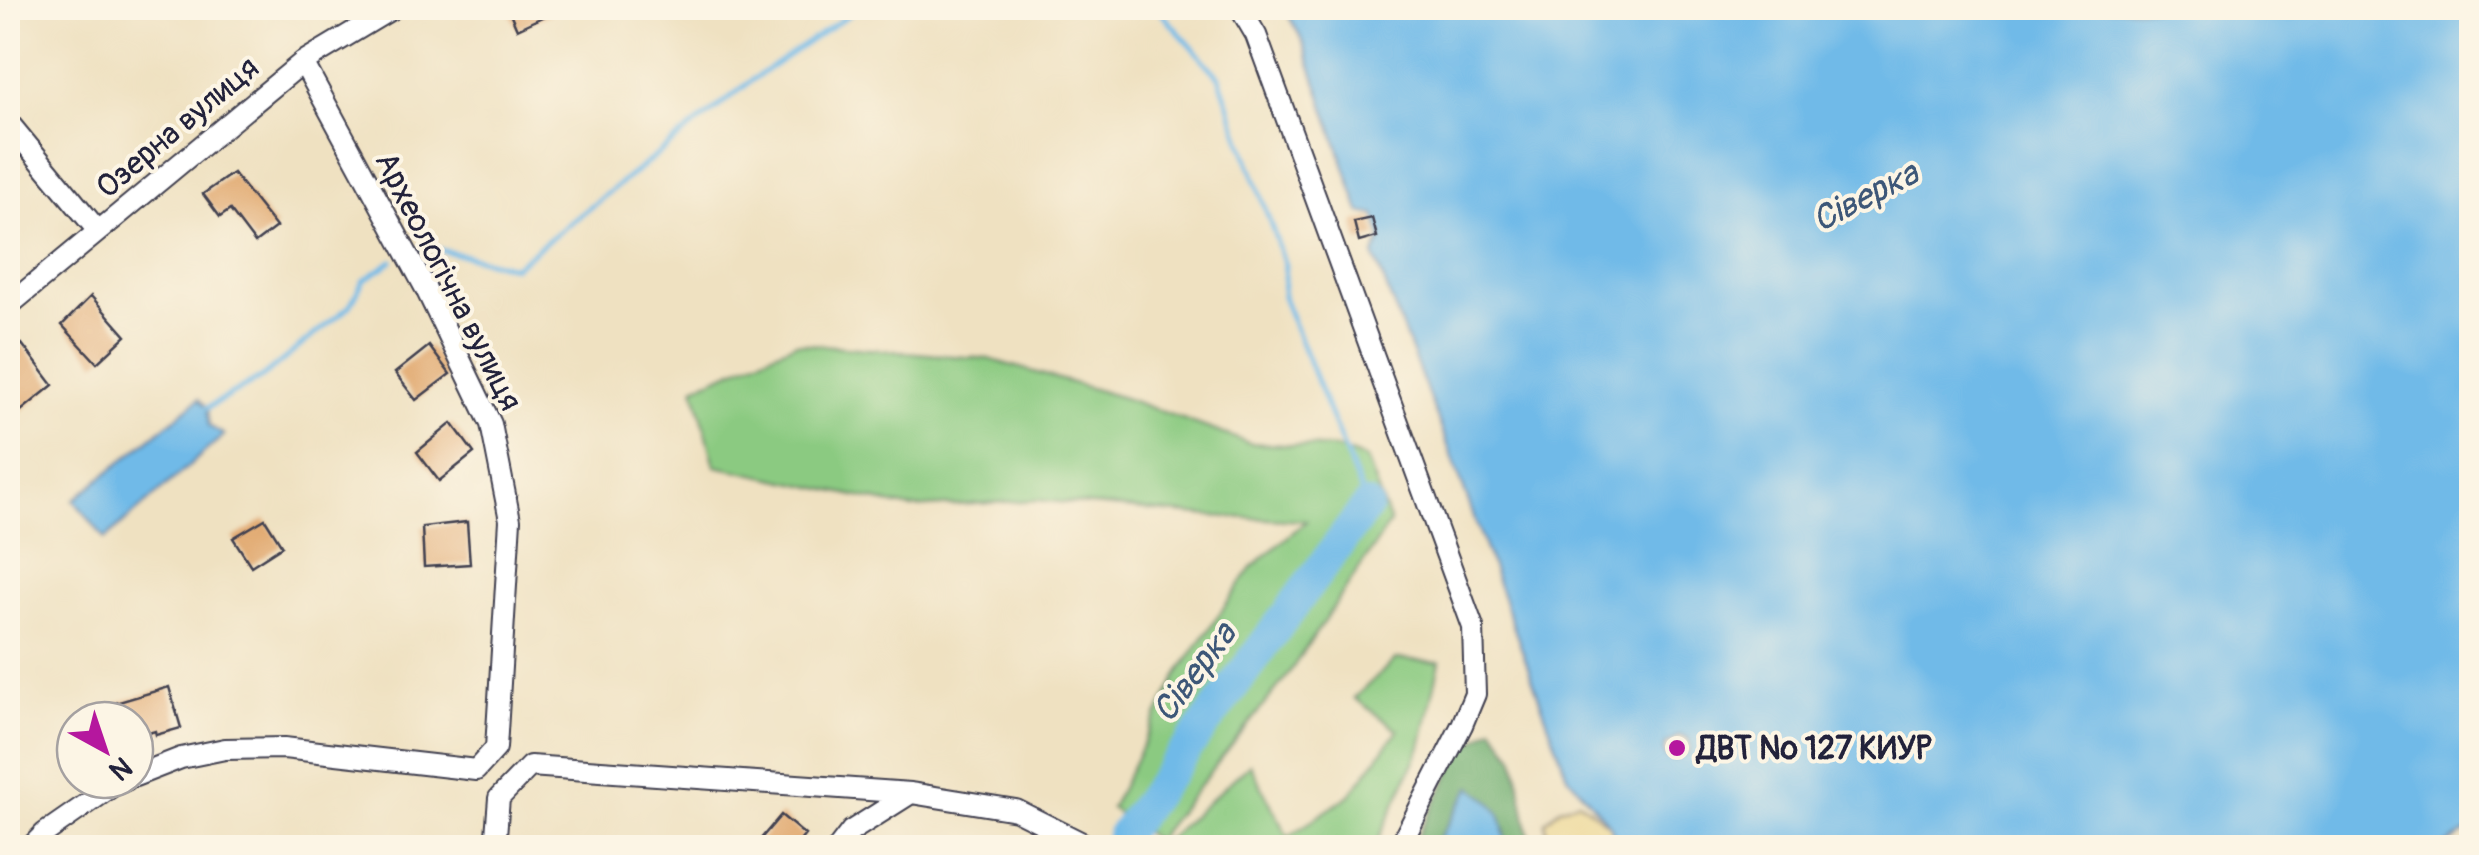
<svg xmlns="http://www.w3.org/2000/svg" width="2479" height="855" font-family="Pangolin,sans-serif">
<rect width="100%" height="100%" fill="#fcf5e5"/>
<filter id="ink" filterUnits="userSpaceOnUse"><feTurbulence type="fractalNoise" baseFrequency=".01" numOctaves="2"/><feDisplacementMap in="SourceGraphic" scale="20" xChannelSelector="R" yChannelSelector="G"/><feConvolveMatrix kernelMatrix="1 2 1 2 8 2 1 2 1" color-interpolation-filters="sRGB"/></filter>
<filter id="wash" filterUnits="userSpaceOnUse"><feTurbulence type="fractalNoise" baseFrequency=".0048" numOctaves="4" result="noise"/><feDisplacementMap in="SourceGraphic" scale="40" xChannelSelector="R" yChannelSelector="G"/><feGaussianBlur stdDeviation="2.25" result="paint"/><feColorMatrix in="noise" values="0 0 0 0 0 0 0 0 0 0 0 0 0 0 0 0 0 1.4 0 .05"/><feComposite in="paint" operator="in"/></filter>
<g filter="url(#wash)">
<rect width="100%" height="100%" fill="#efe1c1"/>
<path fill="#8bca81" stroke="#56765e" stroke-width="2.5" d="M796 343 989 359 1124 398 1249 443 1336 448 1366 459 1390 523 1287 676 1156 840 1111 808 1178 674 1251 568 1306 521 1211 516 1037 500 911 508 715 466 694 387Z
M1396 659 1440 662 1421 747 1375 847H1158L1250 764 1288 837 1350 795 1398 730 1354 698Z"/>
<path fill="#70ae6f" stroke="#496855" stroke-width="2.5" d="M1493 727 1515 758 1531 847H1505V829L1456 811 1434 847 1411 848 1463 749Z"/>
<path fill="#eeda9e" stroke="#887e6c" stroke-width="2.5" d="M1578 801 1610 825 1618 847H1549L1545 822 1560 808Z"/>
<path fill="#6fbae8" stroke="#486e92" stroke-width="2.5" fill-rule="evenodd" d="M1284 8H2471V829L2441 848 1618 847 1610 825 1567 775 1452 456 1374 255 1382 238 1375 215 1360 212 1302 39ZM1679 736 1688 738 1690 745 1689 752 1674 760 1667 758 1664 752 1666 744Z
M199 399 207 408 209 426 224 435 105 539 74 500Z
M1471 787C1498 805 1505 814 1505 847H1434Z"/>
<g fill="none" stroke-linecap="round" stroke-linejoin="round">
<path stroke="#6fbae8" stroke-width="5" d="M1157 8 1219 77 1285 265 1283 297 1367 506
M421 248H432L514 267 755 78 859 8
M207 408 262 377 350 306 363 281 392 261"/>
<path stroke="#6fbae8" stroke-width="32" d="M1122 836 1367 506"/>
</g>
<g id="blocks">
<path fill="#e1a96f" d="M508 8H562L517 29Z
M233 173 276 227 255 243 230 210 220 217 203 194Z
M1372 218 1377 237 1359 242 1354 222Z
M91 296 126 336 97 363 62 325Z
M22 344 53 385 21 411 8 393V356Z
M429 346 450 374 416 400 395 373Z
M452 423 474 453 439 481 417 452Z
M265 519 282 546 251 566 233 538Z
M467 522 470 564 424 567 422 527Z
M169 687 181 728 156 735 155 731 135 737V720H117L112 704Z
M781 815 805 835 794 848H753Z"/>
</g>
</g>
<g filter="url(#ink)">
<use href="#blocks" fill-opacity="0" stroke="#413f4f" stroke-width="2.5"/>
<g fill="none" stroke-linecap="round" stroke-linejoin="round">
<g stroke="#413f4f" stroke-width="24">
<path id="minor" d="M1240 8 1256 35 1473 627 1475 694 1462 725 1399 848
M8 122 98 231
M8 306 303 62 393 8
M135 776 181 758 225 749 284 748 476 770 496 748 510 520 491 424 426 289 303 62
M30 848 45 833 114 785 126 780
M495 848 499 798 530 766 911 793
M838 848 851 831 911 793 1016 810 1092 848"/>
</g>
<use href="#minor" stroke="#fff" stroke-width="20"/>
</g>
</g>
<circle fill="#b5179e" stroke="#fcf5e5" stroke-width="4" cx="1677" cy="748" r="10"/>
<g text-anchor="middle" stroke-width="8" stroke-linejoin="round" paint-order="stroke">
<g font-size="32" fill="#22223b" stroke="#fcf5e5">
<text transform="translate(177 127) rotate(-40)" y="11">Озерна вулиця</text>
<text transform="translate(449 281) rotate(63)" y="11">Археологічна вулиця</text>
</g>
<g font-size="32" font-weight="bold" fill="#22223b" stroke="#fcf5e5" text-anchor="start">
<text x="1697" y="759">ДВТ № 127 КИУР</text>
</g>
<g font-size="35" font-style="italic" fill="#3d5778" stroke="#fcf5e5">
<text transform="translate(1865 196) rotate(-27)" y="12">Сіверка</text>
<text transform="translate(1194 672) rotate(-53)" y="12">Сіверка</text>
</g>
</g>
<rect width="2479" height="855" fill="none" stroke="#fcf5e5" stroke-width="40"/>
<g transform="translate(105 750) rotate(140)"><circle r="48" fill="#fcf5e5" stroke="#a5a1a1" stroke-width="2.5"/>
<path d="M0-8L18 38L0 25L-18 38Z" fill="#b5179e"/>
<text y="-15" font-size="28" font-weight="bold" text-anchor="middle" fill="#22223b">N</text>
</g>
</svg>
